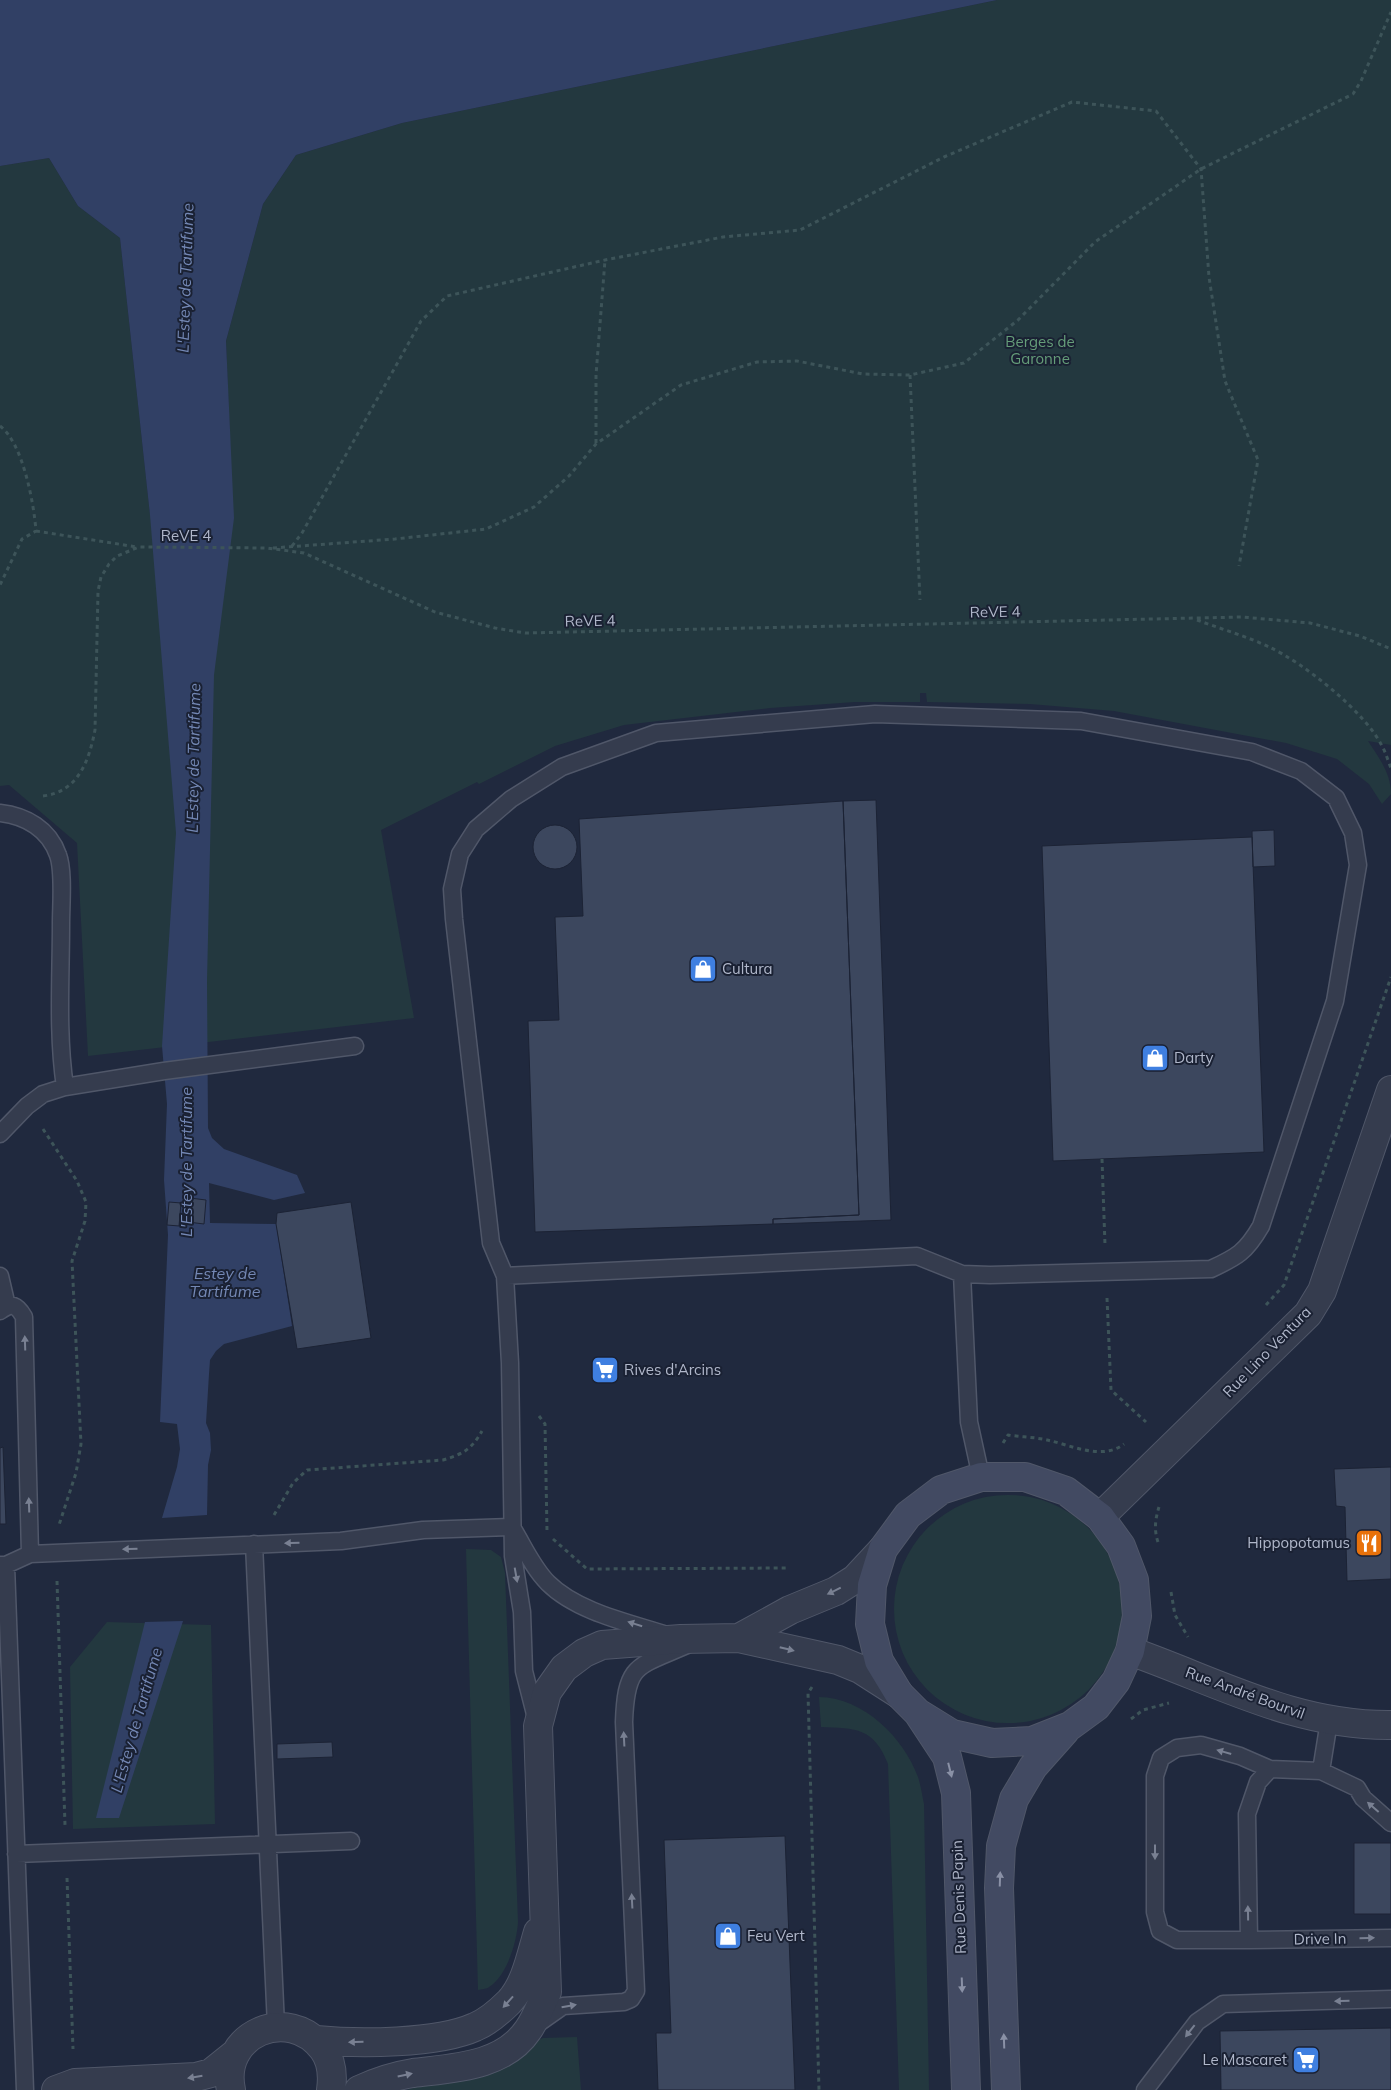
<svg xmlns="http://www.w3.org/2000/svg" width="1391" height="2090" font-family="Mulish,sans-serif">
<rect width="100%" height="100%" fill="#20293e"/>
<path fill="#23383f" d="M997 0H1391V745L1368 741C1379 758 1391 773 1391 794L1382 804 1369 784 1337 759 1286 743 1114 711 1030 704 927 702 926 693H920V702H855L770 708 624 725 555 746 479 784 477 782 381 830 414 1018 88 1056 77 843 9 785 0 786V166L49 158 78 206 120 238 150 514 233 518 226 341 263 204 296 155 402 123Z
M894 1609a114 114 0 1 1 228 0a114 114 0 1 1-228 0Z
M466 1549 491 1550 501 1557 505 1573 518 1922C517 1941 507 1976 489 1987 487 1989 481 1989 478 1990Z
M107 1622 211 1625 215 1824 73 1829 70 1667Z
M819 1697C864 1698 903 1737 918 1777 921 1786 922 1795 924 1804L929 2090H899L888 1764C874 1728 856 1728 821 1727Z
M577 2037 581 2090H407L443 2078 543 2038Z"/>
<path fill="#314065" d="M0 0H997L402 123 296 155 263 204 226 341 234 518 214 675 207 981 208 1128 212 1138 224 1149 297 1175 305 1193 274 1200 209 1183 210 1223 276 1224 292 1326 224 1344 216 1351 210 1360 209 1374 206 1423 210 1433 211 1450 208 1465 207 1515 162 1518 177 1467 180 1449 177 1424 160 1422 168 1235 164 1180 167 1104 162 1046 176 833 150 515 120 238 78 206 49 158 0 166Z
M183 1621 119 1818H96L145 1622Z"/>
<path fill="#3c475e" stroke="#1c2335" d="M876 800 891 1220 773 1224V1219L859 1215 843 801Z
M843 801 859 1215 773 1219V1224L535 1232 528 1021 559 1020 555 917 583 916 579 819Z
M533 847a22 22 0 1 1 44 0a22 22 0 1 1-44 0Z
M1274 830 1275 866 1253 867 1252 831Z
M1252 837 1264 1152 1053 1161 1042 846Z
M190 1198 206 1200 204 1224 188 1222Z
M169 1202 181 1203 179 1226 167 1225Z
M351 1202 371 1338 297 1349 276 1224 277 1213Z
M3 1447 6 1524H0V1448Z
M1391 1467V1579L1347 1581 1345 1507 1336 1506 1334 1469Z
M332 1742 333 1757 277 1759V1744Z
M785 1836 795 2090H658L656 2033H671L664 1840Z
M1354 1843H1391V1914H1354Z
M1391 2028V2090H1221L1220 2031Z"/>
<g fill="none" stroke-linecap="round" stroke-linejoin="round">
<g stroke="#505769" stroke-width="19">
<path id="lane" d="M0 813C26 816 49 829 58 855 64 871 61 905 61 923 61 978 57 1033 65 1087
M0 1134 27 1106 43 1094 65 1087 164 1071 355 1046
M962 1274 917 1256 505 1276 491 1243 454 919 452 889 460 854 476 829 511 799 562 767 656 733 875 714 1081 721 1252 752 1301 771 1336 798 1353 833 1358 865 1335 1001 1261 1226C1246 1252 1237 1257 1211 1269L990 1275 962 1274 969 1422 981 1477
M0 1276 7 1306
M505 1276 510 1363 513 1556 522 1612 524 1671 536 1718
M0 1311C12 1302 17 1305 24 1317L30 1554
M513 1529C524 1547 533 1568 548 1583 577 1612 630 1623 667 1635
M254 1544 276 2026
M0 1565H6L30 1554 341 1541 423 1530 512 1527
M6 1565 25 2090
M1270 1769 1258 1782 1247 1814 1249 1940H1177L1160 1931 1155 1912V1776L1161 1758 1177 1748 1201 1745 1240 1756 1270 1769 1321 1771 1329 1721
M1321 1771 1357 1788 1363 1798 1391 1823
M16 1854 351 1841
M1249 1940 1391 1938
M536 2025 563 2006 624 2002 631 1999 636 1991 624 1722C626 1663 637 1667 687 1645
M1145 2090 1197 2022 1223 2004 1391 1999"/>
</g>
<g stroke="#505769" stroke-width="30">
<path id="street" d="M1100 1517 1308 1314 1322 1291 1391 1090
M739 1638 790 1610 836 1591 855 1579 883 1549
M1130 1651C1218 1682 1295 1726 1391 1725
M316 2040C358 2044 437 2044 475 2027 487 2022 500 2011 509 2002 526 1984 531 1955 538 1932
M56 2090 75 2083 196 2077 211 2073 236 2053
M231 2090C219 2034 289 2004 323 2049 332 2061 333 2076 331 2090
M359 2090C376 2082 394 2076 413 2073 453 2068 503 2067 528 2030 536 2019 541 2004 547 1992L538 1726 547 1692 564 1668 584 1653 602 1645 681 1639 739 1638 838 1660 860 1669 899 1694"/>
</g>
<g stroke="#505769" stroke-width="30">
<path id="secondary" d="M918 1713 952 1734 992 1743 1032 1741 1070 1726 1096 1707 1116 1681 1130 1651 1137 1616 1134 1580 1121 1546 1100 1517 1066 1491 1025 1477H981L941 1490 908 1515 883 1549 872 1585 870 1624 879 1661 899 1694 918 1713 947 1757 956 1793 966 2090
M1006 2090 999 1888 1001 1846 1014 1799 1033 1767 1065 1731"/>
</g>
<path stroke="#3d5459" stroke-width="3" stroke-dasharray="4 4" stroke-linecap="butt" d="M910 375 920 600
M0 426C23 443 34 504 36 531L22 539 0 585
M596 443V375L605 260
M36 531 137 547
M292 546 302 533 421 321 447 296 605 260 723 237 800 230 944 157 1072 102 1156 111 1201 169 1209 277 1225 381 1258 460 1239 566
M273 548 395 539 486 529 534 507 569 476 596 444 681 385 757 362 797 361 863 374 910 375 964 363 1018 320 1095 242 1201 169 1353 94 1361 81 1391 12
M1197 620C1221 629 1246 636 1269 647 1304 663 1365 712 1382 746 1386 753 1388 761 1391 768
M43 796C78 792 89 761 95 730L98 591 101 577 109 564 117 556 139 547 267 548 304 553 435 612 495 628 525 633 1242 617 1310 623 1360 636 1391 649
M43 1129 77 1181 86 1202 85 1221 72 1261 81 1444 76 1473 59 1525
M1102 1159 1105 1245
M1107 1298 1111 1390 1146 1422
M1266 1305 1284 1285 1391 977
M539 1416 545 1424 547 1531
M1003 1443 1008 1435C1021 1437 1034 1437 1047 1440 1071 1445 1102 1461 1124 1444
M274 1515 293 1483 307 1470 443 1460C463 1454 471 1450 482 1431
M553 1539 587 1569 786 1568
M1158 1542C1154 1530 1155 1520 1159 1507
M57 1581 65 1825
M1171 1592 1175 1615 1188 1637
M812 1687 808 1693 819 2090
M1131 1719 1143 1710 1169 1703
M67 1878 73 2049"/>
<use href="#lane" stroke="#353c4e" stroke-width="16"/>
<use href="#street" stroke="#353c4e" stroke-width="28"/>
<use href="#secondary" stroke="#424a62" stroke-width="28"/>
</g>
<defs><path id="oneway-solid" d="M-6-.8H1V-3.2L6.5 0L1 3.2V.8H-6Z" transform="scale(1.25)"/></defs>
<g fill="#798092">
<use href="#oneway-solid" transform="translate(25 1343) rotate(-92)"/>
<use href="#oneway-solid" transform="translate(29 1505) rotate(-92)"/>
<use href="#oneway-solid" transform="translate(292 1543) rotate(178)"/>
<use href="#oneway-solid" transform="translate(130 1549) rotate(178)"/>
<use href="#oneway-solid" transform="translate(516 1575) rotate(80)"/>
<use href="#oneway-solid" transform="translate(834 1591) rotate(154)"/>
<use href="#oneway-solid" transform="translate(635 1624) rotate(-163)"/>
<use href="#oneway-solid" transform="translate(787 1649) rotate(14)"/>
<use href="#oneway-solid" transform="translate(624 1739) rotate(-93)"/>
<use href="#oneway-solid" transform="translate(1224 1752) rotate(-164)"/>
<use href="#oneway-solid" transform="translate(1373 1807) rotate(-139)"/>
<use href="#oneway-solid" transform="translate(1155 1852) rotate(90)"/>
<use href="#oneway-solid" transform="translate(632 1901) rotate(-93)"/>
<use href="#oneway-solid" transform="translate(1248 1913) rotate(-91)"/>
<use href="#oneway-solid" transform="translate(1367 1938) rotate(-1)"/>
<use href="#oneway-solid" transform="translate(1342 2001) rotate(178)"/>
<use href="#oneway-solid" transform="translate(508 2002) rotate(132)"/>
<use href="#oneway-solid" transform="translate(569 2006) rotate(-10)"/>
<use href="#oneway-solid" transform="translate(1190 2031) rotate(128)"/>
<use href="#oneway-solid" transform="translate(356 2042) rotate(179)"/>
<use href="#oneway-solid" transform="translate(405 2075) rotate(-12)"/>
<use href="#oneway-solid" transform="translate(195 2077) rotate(171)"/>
</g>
<g fill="#8a91a6">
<use href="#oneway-solid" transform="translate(950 1770) rotate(76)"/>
<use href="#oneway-solid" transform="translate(1000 1879) rotate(-88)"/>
<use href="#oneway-solid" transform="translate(962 1985) rotate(88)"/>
<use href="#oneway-solid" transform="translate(1004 2041) rotate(-92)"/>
</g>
<defs>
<g id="shop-square" transform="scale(1.4375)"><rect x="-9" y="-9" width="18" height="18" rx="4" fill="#3f7fe0" stroke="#1a2133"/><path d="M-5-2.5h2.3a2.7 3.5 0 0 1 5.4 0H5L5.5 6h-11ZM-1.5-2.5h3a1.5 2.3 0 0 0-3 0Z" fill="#fff"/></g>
<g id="supermarket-square" transform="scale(1.4375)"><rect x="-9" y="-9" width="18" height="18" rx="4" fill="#3f7fe0" stroke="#1a2133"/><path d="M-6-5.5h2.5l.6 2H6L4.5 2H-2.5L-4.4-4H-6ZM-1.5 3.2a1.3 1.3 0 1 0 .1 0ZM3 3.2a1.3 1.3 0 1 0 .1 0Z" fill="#fff"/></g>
<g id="restaurant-square" transform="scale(1.4375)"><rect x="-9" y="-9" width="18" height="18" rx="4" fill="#e8710a" stroke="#1a2133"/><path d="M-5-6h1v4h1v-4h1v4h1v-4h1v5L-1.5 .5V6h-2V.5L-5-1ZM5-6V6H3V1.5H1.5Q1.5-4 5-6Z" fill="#fff"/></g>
</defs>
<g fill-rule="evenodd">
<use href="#shop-square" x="703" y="969"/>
<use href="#shop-square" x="1155" y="1058"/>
<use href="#supermarket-square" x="605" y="1370"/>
<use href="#restaurant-square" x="1369" y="1543"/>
<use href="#shop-square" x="728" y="1936"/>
<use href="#supermarket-square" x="1306" y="2060"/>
</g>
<g text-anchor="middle" stroke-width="4" stroke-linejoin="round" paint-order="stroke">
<g font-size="15" fill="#659d79" stroke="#1a2133">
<text x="1040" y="347">Berges de<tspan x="1040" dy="17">Garonne</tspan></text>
</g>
<g font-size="15" fill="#b0b7ca" stroke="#1a2133">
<text x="186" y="541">ReVE 4</text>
<text transform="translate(995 612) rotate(-1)" y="5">ReVE 4</text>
<text transform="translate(590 621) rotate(-1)" y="5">ReVE 4</text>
<text transform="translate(1267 1352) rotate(-46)" y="5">Rue Lino Ventura</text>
<text transform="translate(1245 1693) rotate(20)" y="5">Rue André Bourvil</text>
<text transform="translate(959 1897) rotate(-92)" y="5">Rue Denis Papin</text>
<text transform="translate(1320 1939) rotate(-1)" y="5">Drive In</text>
</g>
<g font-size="15" fill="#b0b7ca" stroke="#1a2133" text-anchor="start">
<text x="722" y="974">Cultura</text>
<text x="1174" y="1063">Darty</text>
<text x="624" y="1375">Rives d'Arcins</text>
<text x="1350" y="1548" text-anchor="end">Hippopotamus</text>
<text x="747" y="1941">Feu Vert</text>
<text x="1287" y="2065" text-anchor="end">Le Mascaret</text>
</g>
<g font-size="16" font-style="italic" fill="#7488b5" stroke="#1a2133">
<text transform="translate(185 278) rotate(-88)" y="6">L'Estey de Tartifume</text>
<text transform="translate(193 758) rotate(-89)" y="6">L'Estey de Tartifume</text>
<text transform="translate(186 1162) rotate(-90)" y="6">L'Estey de Tartifume</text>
<text x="225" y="1279">Estey de<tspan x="225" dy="18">Tartifume</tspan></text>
<text transform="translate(136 1720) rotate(-74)" y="6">L'Estey de Tartifume</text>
</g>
</g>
</svg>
